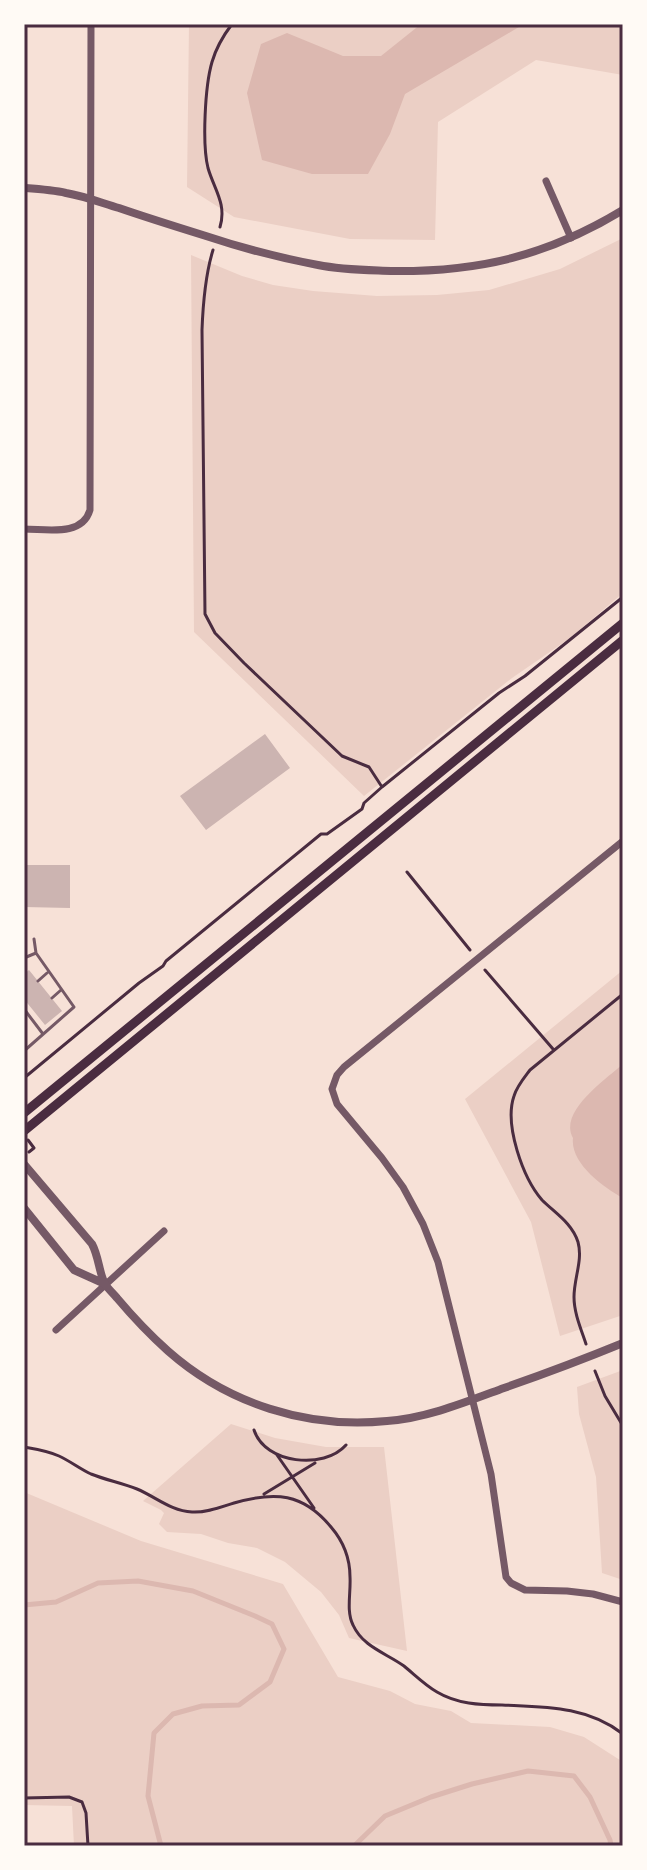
<svg xmlns="http://www.w3.org/2000/svg" width="647" height="1870" font-family="'DejaVu Sans',sans-serif">
<rect width="100%" height="100%" fill="#f7e1d7"/>
<path fill="#ebcfc5" d="M189 24H623V75L536 60 438 122 435 240 350 239 234 217 187 187Z
M623 238V593L570 638 512 678 364 796 194 632 191 255 242 276 273 285 313 291 377 296 437 295 489 290 560 269Z
M623 970V1315L560 1336 531 1222 465 1099Z
M623 1370V1580L602 1573 596 1477 579 1414 577 1387Z
M231 1424 275 1438 326 1447H384L407 1651 349 1638 339 1615 321 1592 285 1562 257 1548 228 1543 201 1534 167 1532 159 1524 164 1513 161 1510 143 1501Z
M24 1492 141 1541 283 1584 338 1677 390 1691 415 1704 451 1711 471 1723 550 1727 584 1737 623 1762V1846H74L72 1806 24 1805Z"/>
<path fill="#dcb8b0" d="M421 24H524L405 94 390 134 368 174H312L262 160 247 93 261 44 287 33 343 56H381Z
M623 1064V1198C603 1187 570 1163 573 1138 558 1112 606 1079 623 1064Z"/>
<g fill="none" stroke-linecap="round" stroke-linejoin="round">
<path stroke="#dcb8b0" stroke-width="5" d="M24 1605 56 1602 98 1583 138 1581 193 1591 255 1616 272 1624 284 1649 270 1682 239 1705 202 1706 173 1714 154 1733 148 1796 161 1846
M354 1846 385 1816 431 1797 472 1784 528 1771 574 1776 590 1797 610 1840 611 1846"/>
</g>
<path fill="#ccb4b1" d="M265 734 290 768 206 830 180 796Z
M24 865H70V908L24 907Z
M29 970 62 1011 45 1025 24 999V974Z"/>
<g fill="none" stroke-linecap="round" stroke-linejoin="round">
<path stroke="#4a2c40" stroke-width="3" d="M220 227C227 204 214 189 208 168 202 144 205 86 212 62 216 48 223 36 232 24
M213 250C205 276 203 303 202 330L205 614 215 633 244 663 342 756 369 767 382 787
M407 872 470 950
M485 970 553 1049
M24 1078 139 983 163 966 166 961 321 834H327L362 809 364 803 382 787 499 693 525 676 623 597
M28 1140 34 1148 29 1152
M586 1344C581 1329 574 1313 574 1297 574 1278 583 1260 578 1242 572 1223 555 1213 542 1200 523 1178 504 1125 514 1096 517 1086 524 1078 530 1070L623 994
M595 1371 605 1396 623 1426
M254 1430C265 1464 324 1470 346 1445
M24 1447C36 1449 48 1451 59 1456 70 1461 80 1469 91 1474 106 1480 122 1483 137 1489 156 1497 171 1511 192 1512 206 1513 221 1507 234 1503 275 1491 303 1493 331 1527 343 1541 350 1559 350 1577 351 1593 346 1611 353 1625 363 1647 386 1653 404 1666 415 1675 425 1685 437 1692 457 1704 480 1705 502 1705 545 1707 587 1706 623 1734
M277 1455 314 1508
M264 1494 315 1463
M24 1798 69 1797 82 1802 86 1813 88 1846"/>
<path stroke="#755966" stroke-width="3" d="M34 939 36 953
M24 958 36 953 74 1007 24 1051
M38 981 47 973
M52 998 61 990
M24 1009 43 1034"/>
<path stroke="#755966" stroke-width="7" d="M546 181 571 238
M24 529C47 529 82 537 90 510L91 24
M623 841 344 1067 337 1075 332 1089 337 1104 382 1158 403 1187 423 1224 438 1262 491 1474 506 1577 511 1583 525 1590 567 1591 593 1594 623 1602
M56 1330 164 1231"/>
<path stroke="#755966" stroke-width="8" d="M24 188C38 189 53 190 66 193 84 196 102 203 119 208 148 218 177 227 206 236 242 248 280 258 318 265 342 270 367 270 391 271 479 272 547 256 623 210
M24 1164 92 1244C99 1257 99 1273 105 1284 108 1289 114 1294 117 1298 133 1317 149 1334 168 1351 228 1404 307 1429 387 1421 427 1418 466 1402 504 1388 544 1374 584 1359 623 1343
M24 1208 74 1270 105 1284"/>
<path stroke="#4a2c40" stroke-width="9" d="M24 1113 623 623
M24 1131 623 640"/>
</g>
<rect width="647" height="1870" fill="none" stroke="#fffaf5" stroke-width="52"/>
<rect x="26" y="26" width="595" height="1818" fill="none" stroke="#4a2c40" stroke-width="3"/>
</svg>
